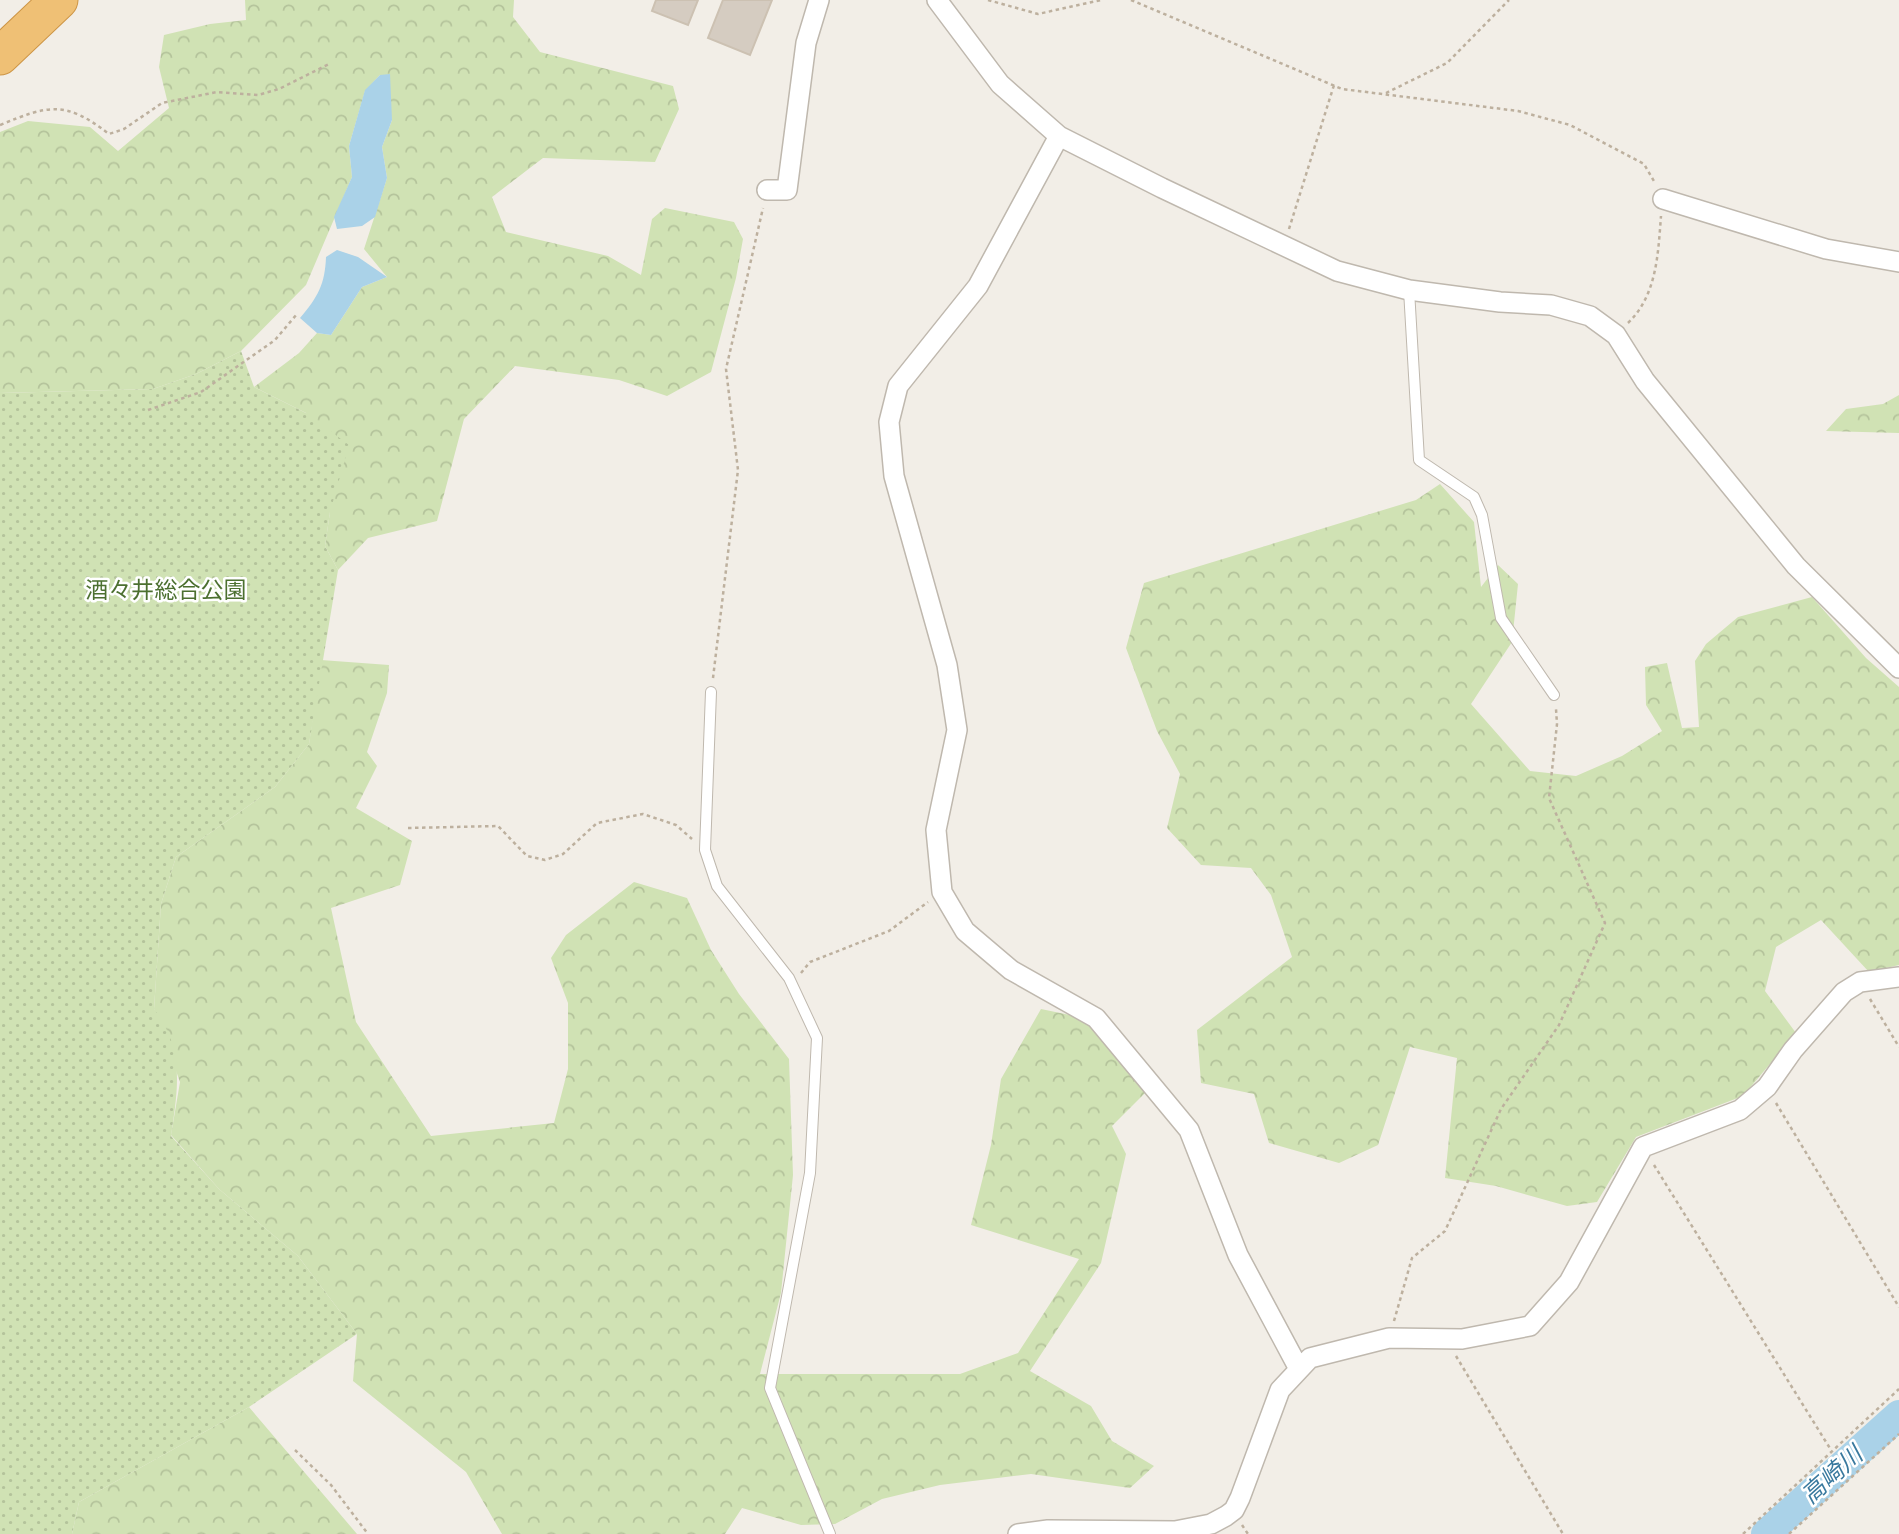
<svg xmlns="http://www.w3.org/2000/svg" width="1899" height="1534" font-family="'Noto Sans','Noto Sans JP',sans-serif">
<defs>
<pattern id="forest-crowns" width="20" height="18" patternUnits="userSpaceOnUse" patternTransform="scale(1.75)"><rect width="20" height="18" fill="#d0e2b4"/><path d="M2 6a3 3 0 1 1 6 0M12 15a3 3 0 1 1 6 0" fill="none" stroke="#b4c39b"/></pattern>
<pattern id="park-dots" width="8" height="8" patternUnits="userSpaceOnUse" patternTransform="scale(1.75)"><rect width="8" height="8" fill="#d0e2b4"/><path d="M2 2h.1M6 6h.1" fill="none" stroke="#b4c39b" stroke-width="1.8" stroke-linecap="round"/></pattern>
</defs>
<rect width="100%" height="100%" fill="#f2eee7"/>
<path fill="url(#forest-crowns)" d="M245 0H514L513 17 540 52 673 86 679 109 655 162 543 158 492 197 506 232 608 256 641 275 652 219 665 208 734 222 743 239 736 278 711 372 667 396 619 380 515 366 464 419 437 521 368 538 338 570 325 546 330 512 306 413 254 387 299 353 317 333 331 335 362 287 387 277 364 249 387 178 382 147 392 120 380 75 365 91 349 146 352 177 306 285 241 351 196 374 153 389 0 393V132L28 121 90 127 118 151 169 108 159 67 164 35 210 24 246 20Z
M1899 395V433L1826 431 1846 409 1883 404Z
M1440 484 1474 522 1481 587 1498 565 1518 584 1512 642 1471 704 1530 771 1576 776 1622 756 1662 731 1646 705 1645 667 1667 663 1682 728 1699 727 1695 661 1706 644 1738 617 1812 597 1866 658 1899 687V965L1869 972 1821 920 1776 947 1765 991 1796 1033 1743 1096 1636 1137 1597 1202 1567 1206 1496 1186 1445 1178 1457 1058 1410 1047 1378 1145 1339 1163 1269 1143 1254 1094 1201 1083 1197 1030 1292 957 1271 895 1251 868 1201 865 1167 828 1180 774 1157 731 1126 648 1144 583 1416 500Z
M321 660 389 665 387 693 367 752 377 766 356 808 412 841 400 885 331 908 356 1022 431 1136 554 1123 568 1069V1003L551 958 566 935 634 882 687 898 711 950 739 994 789 1059 793 1175 781 1293 760 1374H960L1018 1353 1079 1259 971 1225 991 1145 1001 1079 1041 1009 1089 1019 1146 1092 1112 1126 1126 1154 1101 1263 1030 1371 1091 1406 1112 1441 1154 1466 1130 1488 1031 1474 940 1485 882 1499 835 1524 801 1525 742 1508 725 1534H502L466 1472 353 1381 357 1334 298 1256 219 1189 171 1135 180 1082 154 1009 161 904 176 857 275 787 309 744Z
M249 1407 357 1534H72L79 1502Z"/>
<path fill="url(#park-dots)" d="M241 351 254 387 306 413 349 445 330 512 325 546 338 570 309 744 275 787 176 857 161 904 154 1009C185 1050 178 1088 171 1136L219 1189 298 1256 357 1334 249 1407 79 1502 72 1534H0V393L153 389 196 374Z"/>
<path fill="#aad2e8" d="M390 74 392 120 382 147 387 178 375 217 362 226 337 229 334 217 352 177 349 146 365 90 380 75Z
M337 250 358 257 387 277 362 287 331 335 317 333 300 318C318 297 325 284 326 257Z"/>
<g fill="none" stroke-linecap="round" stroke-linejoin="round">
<path stroke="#aad2e8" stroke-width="30" d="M1766 1534 1899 1415"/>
</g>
<path fill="#d5ccc1" stroke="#ccc1b2" stroke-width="2" d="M656 0H698L688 25 652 11Z
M723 0H772L750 55 708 38Z"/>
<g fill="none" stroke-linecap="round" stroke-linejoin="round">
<g stroke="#bfb8ae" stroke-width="12">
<path id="lane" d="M1409 290 1419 460 1474 497 1482 515 1501 618 1554 695
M711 692 705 850 717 886 789 978 817 1038 810 1173 770 1388 830 1534"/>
</g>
<g stroke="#bfb8ae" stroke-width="22">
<path id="street" d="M937 0 1000 84 1059 136 1162 188 1337 271 1409 290 1500 302 1551 305 1590 316 1616 335 1645 381 1796 566 1899 668
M1059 136 978 286 898 386 889 422 894 476 947 665 957 730 936 830 942 892 965 931 1011 970 1096 1018 1189 1130 1238 1255 1299 1369
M767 190H787L806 43 819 0
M1663 199 1826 249 1899 262
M1018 1534 1048 1530 1175 1531 1211 1524 1226 1516 1234 1510 1240 1498 1280 1390 1310 1358 1389 1338 1462 1339 1530 1326 1569 1282 1643 1147 1740 1110 1767 1087 1793 1050 1844 992 1860 982 1899 977"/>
</g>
<g stroke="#cd9546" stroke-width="39">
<path id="highway" d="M0 56 59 0"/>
</g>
<path stroke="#bdb09e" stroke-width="2.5" stroke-dasharray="3.5 3.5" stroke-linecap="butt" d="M988 0 1038 14 1101 0
M1131 0 1342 89 1518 111 1570 125 1644 164 1655 183
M1386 93 1447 63 1509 0
M0 125C49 105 65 100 109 134L124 129 162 103 217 92 258 95 279 89 329 64
M1289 229 1334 85
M1628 323C1657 295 1658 254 1661 216
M148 410 201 392 275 340 297 314
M713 678 738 470 726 369 763 208
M408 828 498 826 527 856 545 860 563 854 597 823 643 814 676 825 692 839
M801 973 810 962 889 931 928 902
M1870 999 1899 1047
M1776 1103 1899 1307
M1654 1165 1831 1450
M1394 1321 1412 1258 1445 1231 1501 1109 1559 1025 1605 923 1549 798 1557 724 1556 709
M1456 1356 1563 1534
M295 1450 331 1485 368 1534
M1242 1525 1248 1534
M1743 1534 1899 1389
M1789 1534 1899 1434"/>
<use href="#lane" stroke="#fff" stroke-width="10"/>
<use href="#street" stroke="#fff" stroke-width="19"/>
<use href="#highway" stroke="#efc075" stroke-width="37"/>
</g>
<g text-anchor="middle" stroke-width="5" stroke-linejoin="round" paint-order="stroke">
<g font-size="23" fill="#4c7030" stroke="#fff">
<text x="166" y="598">酒々井総合公園</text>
</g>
<g font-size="24" font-style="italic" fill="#39799e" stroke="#fff">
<text transform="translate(1832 1475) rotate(-42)" y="8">高崎川</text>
</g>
</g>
</svg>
